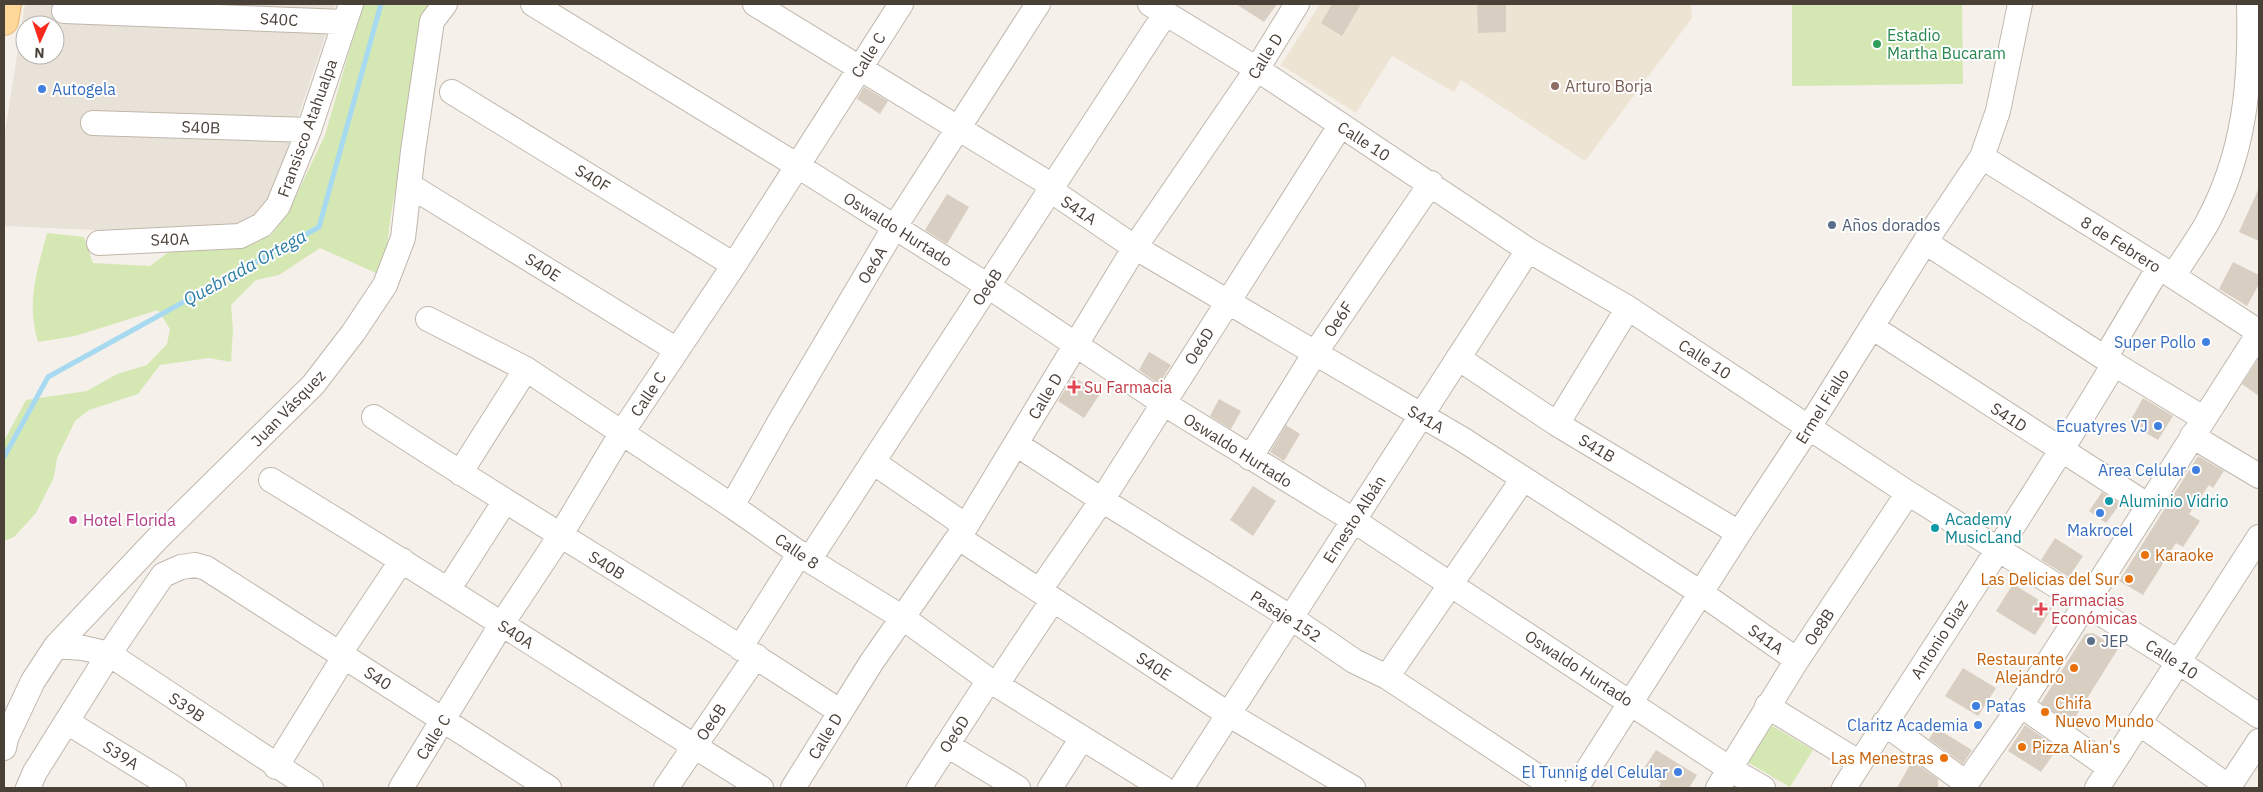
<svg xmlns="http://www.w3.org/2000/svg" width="2263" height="792" font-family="'IBM Plex Sans',sans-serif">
<rect width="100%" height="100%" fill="#f5f0ea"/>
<path fill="#e9e2d8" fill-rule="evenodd" d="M25 4H336L266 212 230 236 4 226V139ZM25 25H55V55H25Z"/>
<path fill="#eee4d4" d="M1320 4H1691L1692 18 1585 161 1461 80 1454 92 1392 56 1356 113 1281 65Z"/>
<path fill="#d5e8b3" d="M363 4H432L391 214 387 246 376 273 320 248 279 275 256 280 231 305 233 329 231 362 209 358 160 365 138 394 89 410 75 421 57 458 54 477 36 513 14 537 4 541V441L26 400 87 391 117 374 147 365 167 344 170 329 158 310 75 336 38 342C26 302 37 272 47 233L84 237 93 263 150 266 170 251 251 245 271 235 288 213 325 135Z
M1792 4H1962L1963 84 1792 86Z
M1759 718 1813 750 1790 787 1737 756Z"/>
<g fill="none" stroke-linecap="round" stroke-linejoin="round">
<path stroke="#a7d9f0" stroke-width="5" d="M4 457 48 377 319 227 381 4"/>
</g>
<path fill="#d9cec2" d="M1236 4H1277L1264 22Z
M1332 4H1361L1342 36 1321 23Z
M1477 4H1506V32L1478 33Z
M864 87 888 101 880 114 857 99Z
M2259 188V241L2239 232Z
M947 194 969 207 947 244 925 230Z
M2233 262 2259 275V284L2247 306 2219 289Z
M1149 352 1171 365 1159 384 1139 370Z
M2259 358V396L2242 384Z
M1073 376 1100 394 1084 418 1058 401Z
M2143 398 2173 416 2158 440 2129 423Z
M1219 399 1241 411 1231 429 1210 416Z
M1286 425 1300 434 1284 461 1270 452Z
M2198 456 2224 471 2213 488 2209 485 2189 514 2200 521 2183 547 2176 543 2143 595 2119 581Z
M1253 486 1276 501 1253 536 1230 520Z
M2102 492 2120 504 2106 523 2089 511Z
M2055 538 2083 556 2069 577 2041 560Z
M2013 584 2052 608 2035 635 1996 611Z
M2093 633 2118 649 2071 724 2041 703 2085 634Z
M1963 668 1996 688 1978 716 1945 696Z
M2025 725 2058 748 2041 772 2008 751Z
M1936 728 1972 750 1963 764 1929 739Z
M1656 750 1697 775 1689 788H1658L1661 783 1642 771Z
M1912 761 1938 779V788H1897Z"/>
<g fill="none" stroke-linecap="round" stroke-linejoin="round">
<g stroke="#c0b7ac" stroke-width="26">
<path id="minor" d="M533 4 798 166 988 286 1163 403 1353 520 1730 769 1763 788
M755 4 1051 185
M1150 4 1257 69 1528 250 1628 308 1908 493 2180 663 2259 716
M64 11 344 22
M452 92 734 265
M93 123 309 130
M1982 157 2159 267 2259 332
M409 185 677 350
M1049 189 1131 245 1462 439 1701 593 1797 660
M1925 242 2114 364 2203 418
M99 243 240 236 262 225 278 206 309 130 351 4
M2173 276C2184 259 2196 242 2206 225 2245 154 2251 83 2249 4
M428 319 526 369 732 506 809 560 903 618 989 680 1163 788
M1872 327 2147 505
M1458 358 1557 424 1739 533
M2105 358 2159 267
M374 417C528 518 687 610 839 711
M1557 424 1628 308
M2192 436 2259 476
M1016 444 1102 500 1290 617 1354 661 1387 677 1555 788
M1250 458 1315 353 1431 183
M873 462 966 526
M460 473 526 369
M271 480C436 580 597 686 761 788
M732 506 780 421 894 228 1038 4
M959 538 1228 714 1353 788
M809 560C928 378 1045 195 1165 14
M448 590 505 501
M1040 590 1102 500 1340 126
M56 646 83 648 109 654 311 788
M740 648 800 553
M340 653 402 560
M1387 677 1523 479
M997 684 1053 600
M2021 705 2110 768
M1767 706 1860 763
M67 722 174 788
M1884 723 1966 783
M2139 723 2229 787
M947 745 1018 788
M4 748 6 738 33 681 56 646 158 538 313 385 353 333 385 285 403 238 413 151 432 21 445 4
M276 767 344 657
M28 788 35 772 109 654 163 575 181 567 195 565 206 568 549 788
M401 788 501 625 560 536 621 434 734 265 901 4
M666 788 756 656
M793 788 871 663 966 526 1135 247 1257 69 1297 4
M919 788 989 680
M1050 788 1082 738
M1181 788 1528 250
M1576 788 1739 533 1809 427 1925 242 1982 157 1998 111 2020 4
M1718 788 1797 660 1908 493
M1844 788C1934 646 2028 508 2114 364
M1963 788 2021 705 2259 333
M2097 788 2259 537
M2228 788 2259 741"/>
</g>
<g stroke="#e4b369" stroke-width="30">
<path id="major" d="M4 21 7 4"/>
</g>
<use href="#minor" stroke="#fff" stroke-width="24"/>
<use href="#major" stroke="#fed89a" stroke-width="28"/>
</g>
<circle fill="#2e9e5b" stroke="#fff" stroke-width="2" cx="1877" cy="44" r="5"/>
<circle fill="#8d6e63" stroke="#fff" stroke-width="2" cx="1555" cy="86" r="5"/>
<g fill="#3f7fe0" stroke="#fff" stroke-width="2">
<circle cx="42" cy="89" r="5"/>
<circle cx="2206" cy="342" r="5"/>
<circle cx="2158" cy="426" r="5"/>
<circle cx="2196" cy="470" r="5"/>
<circle cx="2100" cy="513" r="5"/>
<circle cx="1976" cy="706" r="5"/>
<circle cx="1978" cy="725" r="5"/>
<circle cx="1678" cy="772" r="5"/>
</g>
<g fill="#5c6f8a" stroke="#fff" stroke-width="2">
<circle cx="1832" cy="225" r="5"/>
<circle cx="2091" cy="641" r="5"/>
</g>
<g fill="#e0444e" stroke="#fff" stroke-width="2">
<path d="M1071.5 379.5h5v5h5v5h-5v5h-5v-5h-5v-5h5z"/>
<path d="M2038.5 601.5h5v5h5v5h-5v5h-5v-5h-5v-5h5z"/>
</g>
<g fill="#0f9aa8" stroke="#fff" stroke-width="2">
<circle cx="2109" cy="501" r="5"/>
<circle cx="1935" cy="528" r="5"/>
</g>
<circle fill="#d1479c" stroke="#fff" stroke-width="2" cx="73" cy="520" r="5"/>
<g fill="#e8710a" stroke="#fff" stroke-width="2">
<circle cx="2145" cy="555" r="5"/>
<circle cx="2129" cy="579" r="5"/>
<circle cx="2074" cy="668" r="5"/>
<circle cx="2045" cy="712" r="5"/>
<circle cx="2022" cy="747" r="5"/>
<circle cx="1944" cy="758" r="5"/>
</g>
<g text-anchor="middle" stroke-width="4" stroke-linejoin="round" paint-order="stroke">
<g font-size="16" fill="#494038" stroke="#fff">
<text transform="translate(279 19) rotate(3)" y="6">S40C</text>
<text transform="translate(868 55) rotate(-58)" y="6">Calle C</text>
<text transform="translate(1265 56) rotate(-58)" y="6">Calle D</text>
<text transform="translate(201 127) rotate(2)" y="6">S40B</text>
<text transform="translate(307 128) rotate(-70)" y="6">Fransisco Atahualpa</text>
<text transform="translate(1364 141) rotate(33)" y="6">Calle 10</text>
<text transform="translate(593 178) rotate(31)" y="6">S40F</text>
<text transform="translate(1079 210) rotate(34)" y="6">S41A</text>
<text transform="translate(898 229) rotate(32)" y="6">Oswaldo Hurtado</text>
<text transform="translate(170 239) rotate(-2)" y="6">S40A</text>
<text transform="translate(2121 244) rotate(32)" y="6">8 de Febrero</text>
<text transform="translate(872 265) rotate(-59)" y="6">Oe6A</text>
<text transform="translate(543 267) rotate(32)" y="6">S40E</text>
<text transform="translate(987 287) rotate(-57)" y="6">Oe6B</text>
<text transform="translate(1338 319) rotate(-56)" y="6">Oe6F</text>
<text transform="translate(1199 346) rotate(-58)" y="6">Oe6D</text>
<text transform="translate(1705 359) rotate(33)" y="6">Calle 10</text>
<text transform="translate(648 394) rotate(-56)" y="6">Calle C</text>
<text transform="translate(1045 396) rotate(-59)" y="6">Calle D</text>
<text transform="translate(1822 406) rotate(-58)" y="6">Ermel Fiallo</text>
<text transform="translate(288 408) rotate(-46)" y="6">Juan Vásquez</text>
<text transform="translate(2009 417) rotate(33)" y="6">S41D</text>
<text transform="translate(1426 419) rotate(30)" y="6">S41A</text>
<text transform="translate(1597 448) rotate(31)" y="6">S41B</text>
<text transform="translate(1238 450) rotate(32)" y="6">Oswaldo Hurtado</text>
<text transform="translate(1354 519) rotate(-57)" y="6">Ernesto Albán</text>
<text transform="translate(797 551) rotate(35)" y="6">Calle 8</text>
<text transform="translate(607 565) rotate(32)" y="6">S40B</text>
<text transform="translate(1286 616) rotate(33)" y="6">Pasaje 152</text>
<text transform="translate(1819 627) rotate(-56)" y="6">Oe8B</text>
<text transform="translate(516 634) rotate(32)" y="6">S40A</text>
<text transform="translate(1766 639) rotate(35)" y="6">S41A</text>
<text transform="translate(1939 639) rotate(-57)" y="6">Antonio Diaz</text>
<text transform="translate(2172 659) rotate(33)" y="6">Calle 10</text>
<text transform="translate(1154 666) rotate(33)" y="6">S40E</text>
<text transform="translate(1579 668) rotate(33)" y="6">Oswaldo Hurtado</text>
<text transform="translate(378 678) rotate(33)" y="6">S40</text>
<text transform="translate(187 707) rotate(34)" y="6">S39B</text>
<text transform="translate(711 722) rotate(-56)" y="6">Oe6B</text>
<text transform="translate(954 734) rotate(-57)" y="6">Oe6D</text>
<text transform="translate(825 736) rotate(-59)" y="6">Calle D</text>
<text transform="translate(433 737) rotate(-58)" y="6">Calle C</text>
<text transform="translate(121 755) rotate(32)" y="6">S39A</text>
</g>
<g font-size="16" fill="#27864d" stroke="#fff" text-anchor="start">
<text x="1887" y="41">Estadio<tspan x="1887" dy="18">Martha Bucaram</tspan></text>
</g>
<g font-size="16" fill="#785e54" stroke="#fff" text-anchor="start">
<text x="1565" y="92">Arturo Borja</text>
</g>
<g font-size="16" fill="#366cbe" stroke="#fff" text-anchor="end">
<text x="52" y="95" text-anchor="start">Autogela</text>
<text x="2196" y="348">Super Pollo</text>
<text x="2148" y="432">Ecuatyres VJ</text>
<text x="2186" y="476">Area Celular</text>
<text x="2100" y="536" text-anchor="middle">Makrocel</text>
<text x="1986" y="712" text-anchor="start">Patas</text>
<text x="1968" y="731">Claritz Academia</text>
<text x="1668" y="778">El Tunnig del Celular</text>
</g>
<g font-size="16" fill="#4e5e75" stroke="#fff" text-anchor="start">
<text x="1842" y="231">Años dorados</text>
<text x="2101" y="647">JEP</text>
</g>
<g font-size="16" fill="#be3a42" stroke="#fff" text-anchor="start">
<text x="1084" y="393">Su Farmacia</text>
<text x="2051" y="606">Farmacias<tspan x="2051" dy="18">Económicas</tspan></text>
</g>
<g font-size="16" fill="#0d838f" stroke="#fff" text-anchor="start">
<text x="2119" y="507">Aluminio Vidrio</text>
<text x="1945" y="525">Academy<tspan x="1945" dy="18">MusicLand</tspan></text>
</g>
<g font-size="16" fill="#b23c85" stroke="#fff" text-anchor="start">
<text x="83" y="526">Hotel Florida</text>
</g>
<g font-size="16" fill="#c56008" stroke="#fff" text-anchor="start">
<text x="2155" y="561">Karaoke</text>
<text x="2119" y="585" text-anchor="end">Las Delicias del Sur</text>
<text x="2064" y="665" text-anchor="end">Restaurante<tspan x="2064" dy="18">Alejandro</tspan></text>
<text x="2055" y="709">Chifa<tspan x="2055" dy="18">Nuevo Mundo</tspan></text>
<text x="2032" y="753">Pizza Alian's</text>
<text x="1934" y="764" text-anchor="end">Las Menestras</text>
</g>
<g font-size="18" font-style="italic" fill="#2d7da5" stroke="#fff">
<text transform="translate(245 268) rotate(-29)" y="6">Quebrada Ortega</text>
</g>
</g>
<rect width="2263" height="792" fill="none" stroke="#494038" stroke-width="10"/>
<g transform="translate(40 40) rotate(183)"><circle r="24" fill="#ffffff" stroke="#b6b3af"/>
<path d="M0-4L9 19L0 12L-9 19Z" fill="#f9291c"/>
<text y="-8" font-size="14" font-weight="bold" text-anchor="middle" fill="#494038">N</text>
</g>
</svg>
